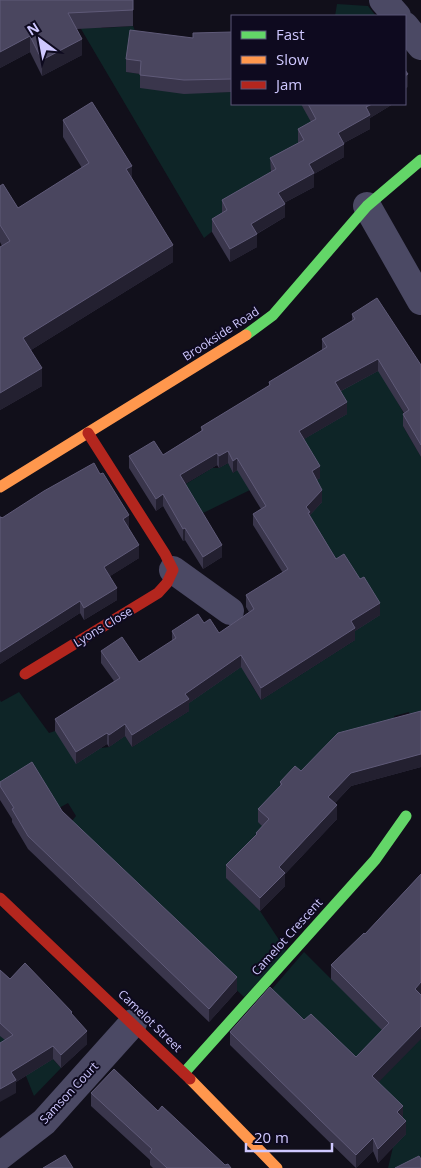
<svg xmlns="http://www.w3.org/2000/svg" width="421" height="1168" font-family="'Open Sans',sans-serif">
<rect width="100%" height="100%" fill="#110f1a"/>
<path fill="#0e2527" d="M64 0 102 28 133 26 141 44 126 72 141 74 181 93 232 92V104H346L316 132 298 142V156L270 171 267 187 204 238Z
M337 4 368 6 376 16H335Z
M377 366 403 412V426L421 457V724L413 726 409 712 394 716 398 730 269 833 227 878 260 911 287 952 244 997 66 828 76 816 68 803 50 813 0 795V700L1 702 19 692 49 733 55 731 101 748 109 747 125 736 132 747 189 711 173 687 245 664 249 681 261 700 355 640 250 490 197 516 181 487 212 468H219L228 463 233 473 335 394Z
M304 952 331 979 421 994V1168H388L393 1147 406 1134 266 996Z
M0 1012 45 1051 61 1068 34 1096 26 1076 0 1065Z"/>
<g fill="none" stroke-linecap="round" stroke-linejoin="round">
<path stroke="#4b4964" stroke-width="28" d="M383 0 397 16
M405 26 421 46
M367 206 421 301
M173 570 230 611
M0 1156 44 1122 133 1023"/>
<path stroke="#63d668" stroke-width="11" d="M246 335 273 315 367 206 421 160
M184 1073 375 860 406 816"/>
<path stroke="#ff974d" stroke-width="11" d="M0 487 246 335
M190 1079 277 1168"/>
<path stroke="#b3261e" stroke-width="11" d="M25 674 158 593 167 583 173 570 165 554 88 433
M0 898 190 1079"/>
</g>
<path fill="#3a364c" d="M0 0 133 10V26L77 29 82 55 42 76 30 52 0 68Z
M232 32V92L184 94 140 88V74L126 72V59L193 38Z
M301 104H393L370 118V129L344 143V157L314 174V187L284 203 285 217 257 234V247L230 262 212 232V219L222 213V200L271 172 270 158 298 143V129L311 122Z
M63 120 132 179 173 262 31 350 42 386 0 410V247L2 246 0 242V186L18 208 82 168 63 137Z
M352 314 421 365V457L403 426V414L404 413 378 371 341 391 347 414 304 439 320 478 317 480 322 502 310 515 336 559 380 615 355 631V640L261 700 241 667 189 703V711L132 747 125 736 109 747 107 744 76 764 55 731V719L114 681 101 663V651L139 662 172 641V631L204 623 219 633 249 612 246 607V595L283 573 253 525V514L261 509 237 470 233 473 228 463 219 468 217 465 185 484 222 557 203 569 185 540 183 541 163 506 156 511 129 468V456L163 455 201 431V427L269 386V382L322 350V339L352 321Z
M0 517 129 527 128 528 139 558 110 576 117 600 84 620 80 613 0 664Z
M421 711V767L351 786 335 803 337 819 285 874V886L260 911 226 878V865L256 835V833L262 826 258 822V809L280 786V782Z
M0 782 237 991 209 1022 28 849 12 822V819L0 800Z
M421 874 379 1082 403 1119 406 1134 378 1163 373 1151 356 1168 230 1045V1032L304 1020 356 1057 382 1030 331 979V965L365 934Z
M0 970 10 979 72 1015 87 1044 61 1068 53 1059 16 1082V1093L5 1040 0 1036Z
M91 1093 158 1111 225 1165 231 1168H153L150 1165V1160L91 1106Z"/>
<path fill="#232030" d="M30 36V52L0 68V52Z
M82 39V55L42 76V60Z
M408 74V87L405 89V76Z
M372 104H393L370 118V129L338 146V133L366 107Z
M344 144V157L314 174V187L278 206V193L309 164Z
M132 166V183L126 169Z
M285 204V217L251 237V224Z
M257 234V247L230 262V249Z
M173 245V262L23 355V338Z
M378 359V371L335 394V382Z
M42 368V386L0 410V393Z
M347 402V414L299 442V431Z
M228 451V463L219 468V456Z
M217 453V465L180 487V475Z
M237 458V470L233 473V461Z
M320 466V478L312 483V471Z
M322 490V502L310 515 306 507Z
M163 494V506L156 511V499Z
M129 515V527L123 531V519Z
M185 528V540L183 541V529Z
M139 545V558L104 580V567Z
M222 545V557L203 569V557Z
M117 588V600L84 620V608Z
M80 601V613L0 664V652Z
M380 603V615L355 631V640L261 700V688L351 621Z
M241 655V667L189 703V711L132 747V735L185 694Z
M125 724V736L109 747V735Z
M107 733V744L76 764V752Z
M421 754V767L351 786 328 810V797L351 773Z
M337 805V819L285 874V886L260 911V898L279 867Z
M237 977V991L209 1022V1009Z
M421 982V996L415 989Z
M421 1026V1039L372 1089V1076Z
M87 1031V1044L61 1068V1055Z
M53 1046V1059L16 1082V1093L0 1102V1089L11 1072Z
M403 1106V1120L397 1112Z
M406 1121V1134L378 1163V1149Z
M373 1138V1151L356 1168V1155Z"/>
<path fill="#4a465f" stroke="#5f5a78" d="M0 0H133V10L68 13 82 39 42 60 30 36 0 52Z
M130 30 193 38V33L232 32V79L184 80 140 75 141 61 126 59Z
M405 70 408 74 405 76Z
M92 102 132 166 126 169 173 245 23 338 42 368 0 393V247L10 241 0 225V186L3 184 18 208 89 163 63 120Z
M308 104H372L366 107 370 115 338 133 344 144 309 164 314 173 278 193 285 204 251 224 257 234 230 249 212 219 227 210 222 200 276 169 270 158 304 140 298 129 316 119Z
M377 298 421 365V445L403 414 409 410 378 359 335 382 347 402 299 431 320 466 312 471 322 490 306 507 310 512 308 513 336 559 344 554 360 579 364 577 380 603 351 621 355 628 261 688 241 655 185 694 189 699 132 735 125 724 109 735 107 733 76 752 55 719 120 678 101 651 122 637 139 662 176 638 172 631 198 614 204 623 210 619 219 633 254 609 246 595 288 569 253 514 266 506 237 458 233 461 228 451 219 456 217 453 180 475 222 545 203 557 185 528 183 529 163 494 156 499 129 456 154 441 163 455 203 430 201 427 270 385 269 382 327 347 322 339 355 319 352 314Z
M94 463 100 474 103 473 129 515 123 519 139 545 104 567 117 588 84 608 80 601 0 652V517H1L2 518 44 491Z
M421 711V754L351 773 328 797 337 805 279 867 285 873 260 898 226 865 257 834 256 833 269 819 258 809 282 784 280 782 295 766 301 771 338 733Z
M32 762 62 811 237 977 209 1009 28 836 12 809 14 808 0 786V782Z
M421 874V982L415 989 421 995V1026L372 1076 403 1106 397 1112 406 1121 378 1149 373 1138 356 1155 230 1032 270 987 304 1020 311 1014 356 1057 389 1023 331 965 364 933 365 934Z
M25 963 72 1012 71 1013 87 1031 61 1055 53 1046 11 1072 16 1080 0 1089V1043L13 1035 0 1023V970L10 979Z
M114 1069 158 1111 162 1106 225 1165 228 1164 231 1168H167L150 1152 152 1149 91 1093Z
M65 1155 73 1168H43Z
M419 1156 421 1159V1168H395Z"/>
<g text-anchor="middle" stroke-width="4" stroke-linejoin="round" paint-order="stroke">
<g font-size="12" fill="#cfc8ff" stroke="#0e0a1f">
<text transform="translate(221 334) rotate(-33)" y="4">Brookside Road</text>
<text transform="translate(103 627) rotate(-31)" y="4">Lyons Close</text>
<text transform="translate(287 937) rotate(-48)" y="4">Camelot Crescent</text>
<text transform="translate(150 1021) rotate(44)" y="4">Camelot Street</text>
<text transform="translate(69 1093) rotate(-47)" y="4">Samson Court</text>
</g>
</g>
<rect x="231" y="15" width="175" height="90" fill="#0e0a1f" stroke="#5b5679"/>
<rect x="241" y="31" width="25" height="8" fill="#63d668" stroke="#5b5679"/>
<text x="276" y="40" font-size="15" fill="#cfc8ff">Fast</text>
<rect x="241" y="56" width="25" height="8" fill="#ff974d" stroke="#5b5679"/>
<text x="276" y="65" font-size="15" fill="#cfc8ff">Slow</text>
<rect x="241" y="81" width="25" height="8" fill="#b3261e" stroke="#5b5679"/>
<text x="276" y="90" font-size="15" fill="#cfc8ff">Jam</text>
<g transform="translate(40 40) rotate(328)" stroke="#0e0a1f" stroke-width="4" paint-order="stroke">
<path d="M0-4L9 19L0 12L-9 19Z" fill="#cfc8ff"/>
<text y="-8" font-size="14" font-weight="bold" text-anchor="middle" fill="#cfc8ff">N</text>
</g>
<path d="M246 1143v8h86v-8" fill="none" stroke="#cfc8ff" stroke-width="2.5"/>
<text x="254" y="1143" font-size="15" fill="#cfc8ff" stroke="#0e0a1f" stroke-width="4" paint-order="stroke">20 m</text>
</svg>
